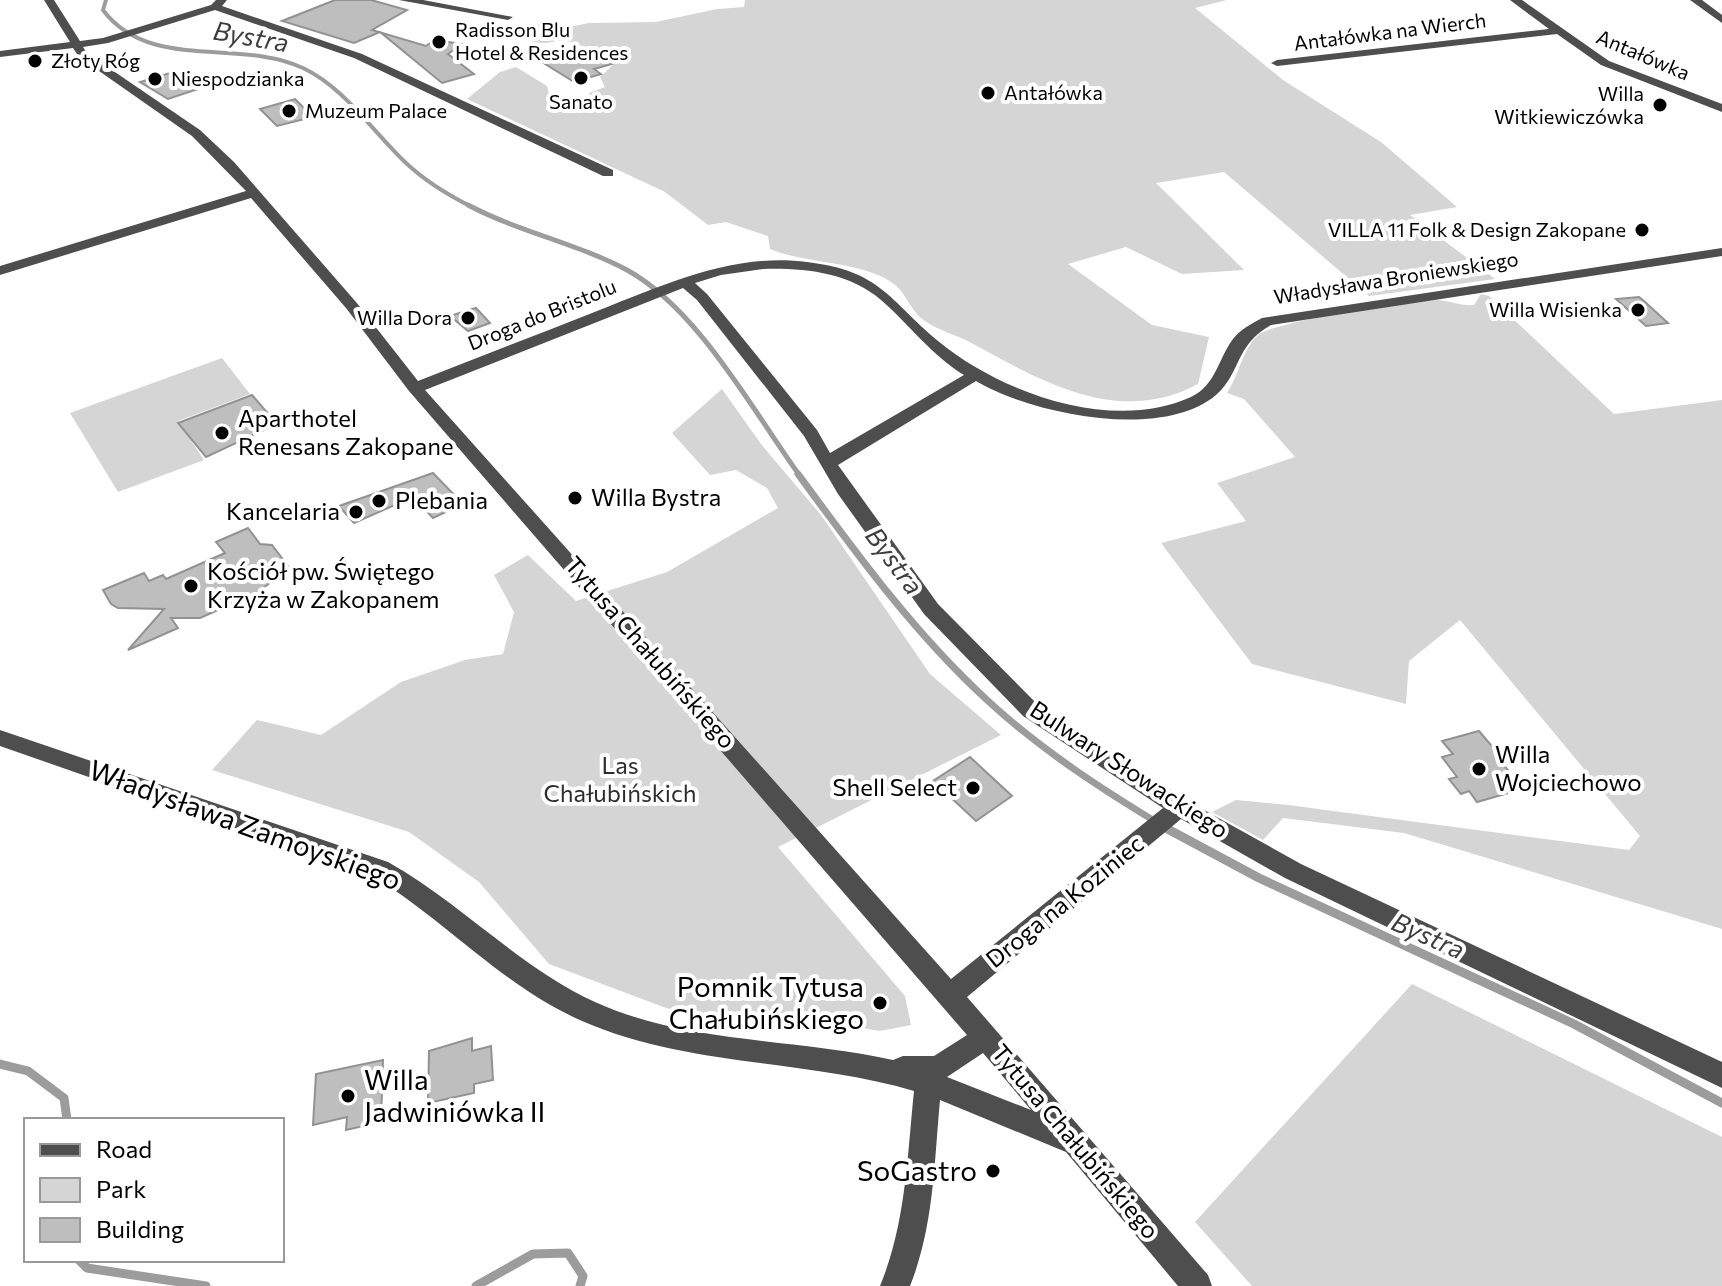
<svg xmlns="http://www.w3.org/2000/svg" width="1722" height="1286" font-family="Commissioner,sans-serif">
<rect width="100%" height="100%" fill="#fff"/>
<path fill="#d5d5d5" d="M745 0H1227L1195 8 1283 80 1381 142 1457 207 1410 215 1495 279 1369 296 1224 172 1156 183 1244 270 1182 274 1126 247 1068 264 1152 325 1209 337 1198 384C1120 426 1045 383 975 345 960 336 939 331 925 321 912 313 906 293 894 284 863 261 806 264 770 249L768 236 726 222 708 225 665 192 467 99 500 72 516 67 547 86 549 94C566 97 581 110 598 107L589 93 605 87 600 77 614 64C600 56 584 44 566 41 550 39 550 47 528 40L539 23 569 27 589 23 656 22 717 9 744 7Z
M1481 294 1489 296 1614 414 1722 400V929L1404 833 1283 818 1263 840 1212 812 1236 800 1288 805 1629 850 1640 836 1460 620 1409 661 1406 704 1252 664 1161 543 1246 521 1217 483 1295 457 1244 399 1227 393C1239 375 1242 350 1258 335 1272 322 1414 300 1438 300 1450 301 1461 306 1474 305Z
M222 358 250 394 178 421 204 460 118 492 70 413Z
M722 389 761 444 821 515 930 674 1001 735 778 847 905 996 911 1025 880 1031 807 1019 774 1031 666 1008 549 964 479 882 409 832 212 770 257 720 321 735 401 682 465 660 503 654 514 612 494 575 528 555 576 601 667 572 778 508 767 488 736 470 710 475 672 433Z
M1412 984 1722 1137V1286H1252L1195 1222Z"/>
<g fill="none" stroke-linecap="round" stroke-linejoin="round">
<path stroke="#9c9c9c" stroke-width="4" d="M106 0 103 10C149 72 240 38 303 68 345 88 372 131 406 163 425 181 448 195 472 207"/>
<path stroke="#9c9c9c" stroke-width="5" d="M468 205C519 232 576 243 627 270 698 309 753 411 800 476"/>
<path stroke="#9c9c9c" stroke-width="7" d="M798 474C856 553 914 633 987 700 1041 750 1103 790 1166 828"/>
<path stroke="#9c9c9c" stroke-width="9" d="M1162 826 1259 878 1574 1024 1722 1103
M0 1064 28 1071 64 1098 67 1120
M79 1260 87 1268 206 1286
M476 1286 533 1254 568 1253 583 1276 580 1286"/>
</g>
<path fill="#bebebe" stroke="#929292" stroke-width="2" d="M335 0H371L407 10 372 30 426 46 434 40 462 44 448 54 474 74 442 83 380 32 354 43 282 21Z
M586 49 612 64 594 69 601 74 574 82 542 62Z
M170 73 198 89 168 99 140 82Z
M295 99 313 117 277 126 260 109Z
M1639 297 1644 301 1668 323 1646 326 1616 299Z
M476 308 490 323 468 331 450 316Z
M252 395 277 424 206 457 178 423Z
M433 473 463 504 433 518 413 497 354 523 339 506Z
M248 528 260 544 272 545 288 566 266 575 271 582 257 593 200 618H171L178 628 128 650 164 609 118 608 111 604 103 590 144 573 149 581 163 575 166 579 225 553 216 542Z
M1479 731 1507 764H1503L1511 774 1500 777 1512 792 1477 802 1469 791 1461 794 1449 779 1457 777 1442 757 1453 754 1442 741Z
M970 757 1012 796 976 821 933 781Z
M472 1038V1051L491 1046 493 1080 474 1084V1093L428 1103 429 1051Z
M383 1060 381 1122 346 1130 347 1117 313 1125 316 1074Z"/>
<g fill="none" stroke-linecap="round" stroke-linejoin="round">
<path fill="#4e4e4e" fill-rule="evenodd" d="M44 0H54L80 41 103 38 211 5 216 0H227L222 6 362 54 613 170V176H603L354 58 215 10 108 43 83 47 87 53 200 130 234 162 356 302 418 381C474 359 531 337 587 315 658 288 729 252 807 262 881 271 888 299 938 341 1001 393 1112 433 1191 397 1216 385 1218 359 1233 339 1241 329 1251 324 1262 318L1722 248V256L1271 325C1234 346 1242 372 1216 395 1162 441 1031 414 976 381L838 465 938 604 1037 704 1188 801 1301 864 1722 1062V1088L1285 878 1181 819 967 997 1208 1275 1212 1286H1178L1066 1152 940 1100C934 1164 934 1226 910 1286H880C906 1223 907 1158 914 1091 805 1059 688 1067 582 1021 503 987 445 919 372 876L0 746V730L388 862C461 903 519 967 595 1002 687 1044 796 1038 893 1060L903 1056H934L967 1035 409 391 346 308 251 198 0 275V266L246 191 192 136 79 57 73 48 0 57V51L70 42ZM763 269C804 268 848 272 881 300 910 325 931 355 964 375L830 453 817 430 707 294 695 283 721 275ZM683 288 697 300 804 436 838 494 924 614 1023 716 1163 808 951 979 425 390ZM983 1053 1031 1110 947 1077Z
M399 0H423L513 17 508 20Z
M1510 0H1522L1609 61 1722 104V112L1601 65 1557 34 1277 66 1271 63 1277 60 1549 29Z
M1690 0H1702L1722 15V23Z"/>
</g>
<g fill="#000" stroke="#fff" stroke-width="3">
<circle cx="439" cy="42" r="8"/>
<circle cx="35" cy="61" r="8"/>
<circle cx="581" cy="78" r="8"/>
<circle cx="155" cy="79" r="8"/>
<circle cx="988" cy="93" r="8"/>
<circle cx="1660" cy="105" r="8"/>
<circle cx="289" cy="111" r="8"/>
<circle cx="1642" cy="230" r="8"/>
<circle cx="1638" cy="310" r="8"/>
<circle cx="468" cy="318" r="8"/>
<circle cx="222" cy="433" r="8"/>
<circle cx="575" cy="498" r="8"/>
<circle cx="379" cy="501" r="8"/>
<circle cx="356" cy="512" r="8"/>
<circle cx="191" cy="586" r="8"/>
<circle cx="1479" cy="769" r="8"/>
<circle cx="973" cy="788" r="8"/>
<circle cx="880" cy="1003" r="8"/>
<circle cx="348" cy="1096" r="8"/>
<circle cx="993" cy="1171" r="8"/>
</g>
<g text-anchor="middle" stroke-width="8" stroke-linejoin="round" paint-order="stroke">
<g font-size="20" fill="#000" stroke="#fff" text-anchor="start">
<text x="455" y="37">Radisson Blu<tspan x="455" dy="23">Hotel &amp; Residences</tspan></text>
<text x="51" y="68">Złoty Róg</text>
<text x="171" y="86">Niespodzianka</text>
<text x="1004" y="100">Antałówka</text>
<text x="1644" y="101" text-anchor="end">Willa<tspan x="1644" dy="23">Witkiewiczówka</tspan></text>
<text x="581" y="109" text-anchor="middle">Sanato</text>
<text x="305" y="118">Muzeum Palace</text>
<text x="1626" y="237" text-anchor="end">VILLA 11 Folk &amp; Design Zakopane</text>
<text x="1622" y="317" text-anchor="end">Willa Wisienka</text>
<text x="452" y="325" text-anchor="end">Willa Dora</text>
</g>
<g font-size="20" fill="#000" stroke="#fff">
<text transform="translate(1390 32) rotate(-7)" y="7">Antałówka na Wierch</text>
<text transform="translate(1643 55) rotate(23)" y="7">Antałówka</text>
<text transform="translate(1396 278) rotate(-9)" y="7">Władysława Broniewskiego</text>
<text transform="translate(542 315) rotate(-22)" y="7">Droga do Bristolu</text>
</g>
<g font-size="24" fill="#000" stroke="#fff" text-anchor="start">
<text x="238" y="427">Aparthotel<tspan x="238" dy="28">Renesans Zakopane</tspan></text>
<text x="591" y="506">Willa Bystra</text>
<text x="395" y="509">Plebania</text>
<text x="340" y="520" text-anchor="end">Kancelaria</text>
<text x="207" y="580">Kościół pw. Świętego<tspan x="207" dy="28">Krzyża w Zakopanem</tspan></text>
<text x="1495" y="763">Willa<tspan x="1495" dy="28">Wojciechowo</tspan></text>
<text x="957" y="796" text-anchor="end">Shell Select</text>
</g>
<g font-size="24" fill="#000" stroke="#fff">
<text transform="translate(650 653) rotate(49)" y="8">Tytusa Chałubińskiego</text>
<text transform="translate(1129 770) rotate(33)" y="8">Bulwary Słowackiego</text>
<text transform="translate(1065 902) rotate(-39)" y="8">Droga na Koziniec</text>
<text transform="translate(1075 1142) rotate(50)" y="8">Tytusa Chałubińskiego</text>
</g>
<g font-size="24" fill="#2c2c2c" stroke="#fff">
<text x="620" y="774">Las<tspan x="620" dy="28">Chałubińskich</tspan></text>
</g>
<g font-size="26" font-style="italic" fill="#3d3d3d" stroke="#fff">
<text transform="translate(251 37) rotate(10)" y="9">Bystra</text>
<text transform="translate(894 561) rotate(53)" y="9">Bystra</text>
<text transform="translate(1428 936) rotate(24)" y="9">Bystra</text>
</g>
<g font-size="28" fill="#000" stroke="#fff">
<text transform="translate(245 825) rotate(20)" y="10">Władysława Zamoyskiego</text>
</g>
<g font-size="28" fill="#000" stroke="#fff" text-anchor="end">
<text x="864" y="997">Pomnik Tytusa<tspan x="864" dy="32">Chałubińskiego</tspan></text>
<text x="364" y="1090" text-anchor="start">Willa<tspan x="364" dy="32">Jadwiniówka II</tspan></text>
<text x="977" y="1181">SoGastro</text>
</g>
</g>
<rect x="24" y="1118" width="260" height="144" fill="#ffffff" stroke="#999999" stroke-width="2"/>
<rect x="40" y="1144" width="40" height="12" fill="#4e4e4e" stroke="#999999" stroke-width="2"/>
<text x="96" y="1158" font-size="24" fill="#000000">Road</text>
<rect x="40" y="1178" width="40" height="24" fill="#d5d5d5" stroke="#999999" stroke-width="2"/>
<text x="96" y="1198" font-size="24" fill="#000000">Park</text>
<rect x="40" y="1218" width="40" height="24" fill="#bebebe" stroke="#999999" stroke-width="2"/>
<text x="96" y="1238" font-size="24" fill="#000000">Building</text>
</svg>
